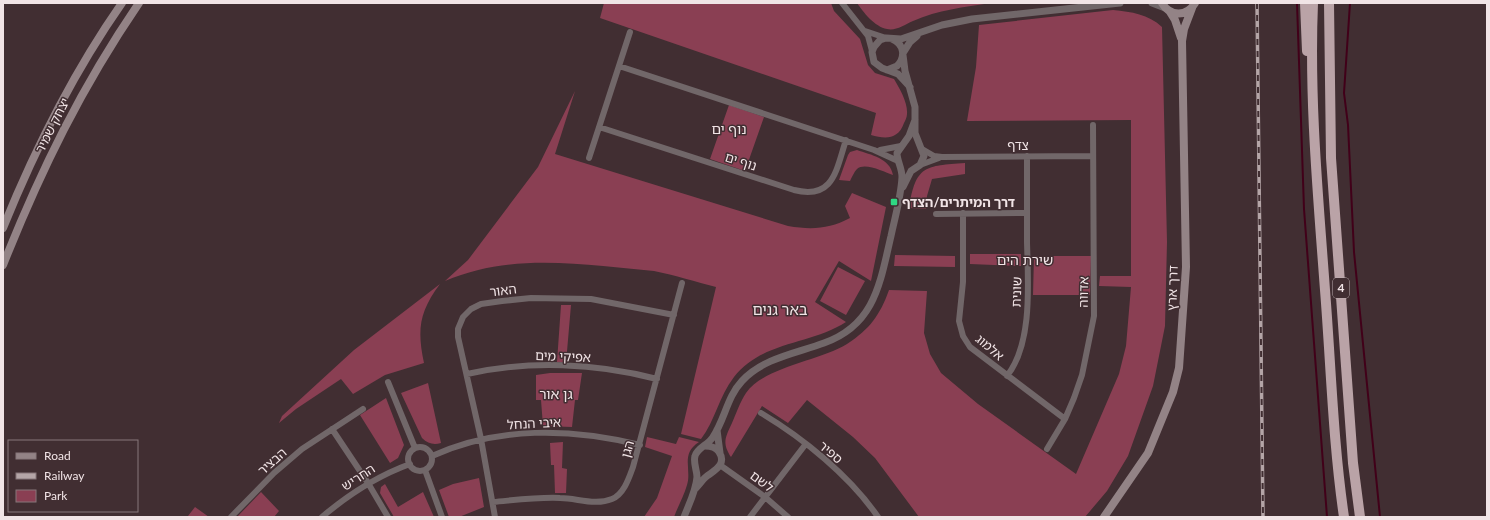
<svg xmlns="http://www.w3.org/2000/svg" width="1490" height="520" font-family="Lato,'Noto Sans Hebrew',sans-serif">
<rect width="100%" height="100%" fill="#412e32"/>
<path fill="#8a3f53" d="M604 3H831L834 11 860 39 868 65 875 73 894 79C900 89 908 103 907 114 907 117 905 121 904 123 898 140 885 139 871 135L876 113 600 18Z
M857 3H991C964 7 938 10 913 21 904 25 896 31 887 29 875 27 863 12 857 3Z
M1113 10C1132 12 1148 14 1162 27L1167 242 1165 326 1153 386 1128 456 1107 491 1085 517H919L875 458 853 437 807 400 788 423 762 406 731 457C722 443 725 438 732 423 736 414 740 402 746 393 764 367 819 361 847 344 870 329 880 315 889 290L927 291 924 333 930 354 941 373 978 404 1076 474 1119 374 1126 346 1131 287 1099 286 1100 276H1131V120L967 121 976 67 979 25Z
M575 91 555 154 788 226C812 230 829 229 850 218L845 206 852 193 886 207 871 281 839 261 815 302 846 322C810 345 762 341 734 377 719 396 715 421 701 439L681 434 716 287C696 282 675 275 654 271 637 269 620 268 603 266 549 261 496 259 445 281L468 260 538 167Z
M729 105 764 117 745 171 710 159Z
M857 150C871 155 890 158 893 175 884 172 865 162 857 169 854 172 852 177 850 181L839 180 848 155 850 152Z
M965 163V174L932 179 927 196 926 209 909 208C916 165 925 166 965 163Z
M970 254H1021V266L970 264Z
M895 255 955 256V267L894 266Z
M1034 256H1091L1090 295H1033Z
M838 267 865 281 846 315 820 301Z
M440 284C419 312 417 330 424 363L385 375 353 394 341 379 296 409 279 423 282 416 354 350Z
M561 305H571L566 363 557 362Z
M550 373H582L578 400H575L572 427 543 426 541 400H536V375Z
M428 383 441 443C434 445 428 444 422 438L401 393Z
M386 398 404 445 398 458 390 463 360 415Z
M647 437 676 444 679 437 699 442C680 454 692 469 687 485 684 496 678 506 674 517H644L657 498 672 456 645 447Z
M563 442 562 468 567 469 566 493H555L554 465H551L550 443Z
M479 478 484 507 459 517H449L439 490 453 484Z
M385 484 398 507 423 492 434 517H394L380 493 381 487Z
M261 492 279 511 274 517H237Z
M195 507 209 517H190L188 516Z"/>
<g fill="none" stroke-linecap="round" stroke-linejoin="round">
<path stroke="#410019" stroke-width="2" d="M1297 3 1304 209 1327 517
M1350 3 1344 93 1348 125 1354 252 1380 517"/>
<path stroke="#716769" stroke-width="6" d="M842 3 868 36 872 51
M865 31 886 38
M619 66 874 150 898 161
M599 127 794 190C834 200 836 170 846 140
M922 149 934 156 942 157 1093 156
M880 150 901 146
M589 158 630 32
M920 165 939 158
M963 213V282L959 321 963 336 970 347 1065 419
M936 214 1027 213
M467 374C529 360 596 363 657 379
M1007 376C1033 343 1028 282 1027 242 1027 213 1027 185 1027 156
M388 382 415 448
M761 413C803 438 850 476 878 517
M332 429 368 483 388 517
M408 459a12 12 0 1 1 24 0a12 12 0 1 1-24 0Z
M1047 449 1065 419 1074 398 1082 375 1094 316 1093 125
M432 456C497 426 572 428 640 445
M720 465 765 497 788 517
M425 470 442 517
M493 502C516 500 538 497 560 498 577 498 595 506 612 499 624 494 629 478 633 467L682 283
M231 517 274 473 302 449 363 409
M322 517C349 494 377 476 410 464
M495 517 481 439 458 337V329L463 317 471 309 481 304 502 301 531 298 591 299 674 315
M750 517 805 445"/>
<path stroke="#716769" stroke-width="7" d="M1152 3 1165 8
M903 53 910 42 917 36
M887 70 897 66C906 57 904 44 892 39
M910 87 898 74 882 68 874 62 872 52 874 47 880 40 886 38 901 39 942 25 972 19 1120 3
M903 187 911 171 920 165 924 156 915 133V107L905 71 903 55
M717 430 720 453
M696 488C700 484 703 479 707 476 715 470 727 464 719 452 716 447 710 446 705 446
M684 517C689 504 696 491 697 477 697 470 693 463 695 456 697 448 708 445 713 437 725 419 727 397 742 381 763 358 797 353 824 343 875 325 880 283 891 236 895 217 901 197 902 177 902 168 897 161 897 153L909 136 915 120"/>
<path stroke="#938386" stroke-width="8" d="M1162 3C1170 17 1187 17 1195 3
M1170 12 1175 20 1181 38
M3 228C35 149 73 73 122 3
M3 265C41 170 81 88 139 3
M1104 517 1148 453 1173 392 1179 368 1186 267 1182 41 1184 29 1192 8"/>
<path stroke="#baa3a7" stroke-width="10" d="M1305 3 1307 51
M1313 3C1309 99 1318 195 1325 290 1331 366 1333 442 1344 517
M1329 3 1331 158 1353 463 1360 517"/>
<g stroke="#b4a5a7" stroke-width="3.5">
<path id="rail" d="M1257 3 1263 517"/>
</g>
<use href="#rail" stroke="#412e32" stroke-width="2" stroke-dasharray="6" stroke-linecap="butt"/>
</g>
<rect fill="#2fd883" stroke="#412e32" stroke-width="1.5" x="890" y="198" width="8" height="8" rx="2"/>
<g text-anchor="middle" stroke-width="3" stroke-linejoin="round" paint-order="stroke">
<rect fill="#412e32" stroke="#bcadb0" stroke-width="1" x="1333" y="278" width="16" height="20" rx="3"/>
<g font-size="12" font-weight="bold" fill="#f1e4e6">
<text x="1341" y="292">4</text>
</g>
<g font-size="13" fill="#f1e4e6" stroke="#412e32">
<text transform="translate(52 125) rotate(-63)" y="5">יצחק שמיר</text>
<text x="1018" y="150">צדף</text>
<text transform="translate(741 161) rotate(18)" y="5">נוף ים</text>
<text transform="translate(1172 288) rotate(-88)" y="5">דרך ארץ</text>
<text transform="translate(503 290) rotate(-7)" y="5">האור</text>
<text transform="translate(1016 292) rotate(-88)" y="5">שונית</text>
<text transform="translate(1083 292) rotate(-89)" y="5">אדווה</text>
<text transform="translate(990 347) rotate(40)" y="5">אלמוג</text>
<text transform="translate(563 356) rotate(2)" y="5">אפיקי מים</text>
<text transform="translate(534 423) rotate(-3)" y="5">איבי הנחל</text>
<text transform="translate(627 449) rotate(-74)" y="5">הגן</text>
<text transform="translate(831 452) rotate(40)" y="5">ספיר</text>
<text transform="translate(272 461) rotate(-42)" y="5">הבציר</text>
<text transform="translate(358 477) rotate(-33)" y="5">החריש</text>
<text transform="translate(762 481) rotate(37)" y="5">לשם</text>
</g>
<g font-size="13" font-weight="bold" fill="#f1e4e6" stroke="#412e32" text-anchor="start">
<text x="902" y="207">דרך המיתרים/הצדף</text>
</g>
<g font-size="14" fill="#f1e4e6" stroke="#412e32">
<text x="729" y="134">נוף ים</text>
<text x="1025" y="265">שירת הים</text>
<text x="556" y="399">גן אור</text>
</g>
<g font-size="15" fill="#f1e4e6" stroke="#412e32">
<text x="780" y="315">באר גנים</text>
</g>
</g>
<rect width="1490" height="520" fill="none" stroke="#f1e4e6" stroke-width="8"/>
<rect x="8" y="440" width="130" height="72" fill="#412e32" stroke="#87777a"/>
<rect x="16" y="453" width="20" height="6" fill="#938386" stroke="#87777a"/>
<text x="44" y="460" font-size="12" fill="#f1e4e6">Road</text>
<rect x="16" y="473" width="20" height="6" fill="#b4a5a7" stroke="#87777a"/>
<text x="44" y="480" font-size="12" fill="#f1e4e6">Railway</text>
<rect x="16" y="490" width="20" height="12" fill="#8a3f53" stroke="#87777a"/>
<text x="44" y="500" font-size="12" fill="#f1e4e6">Park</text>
</svg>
